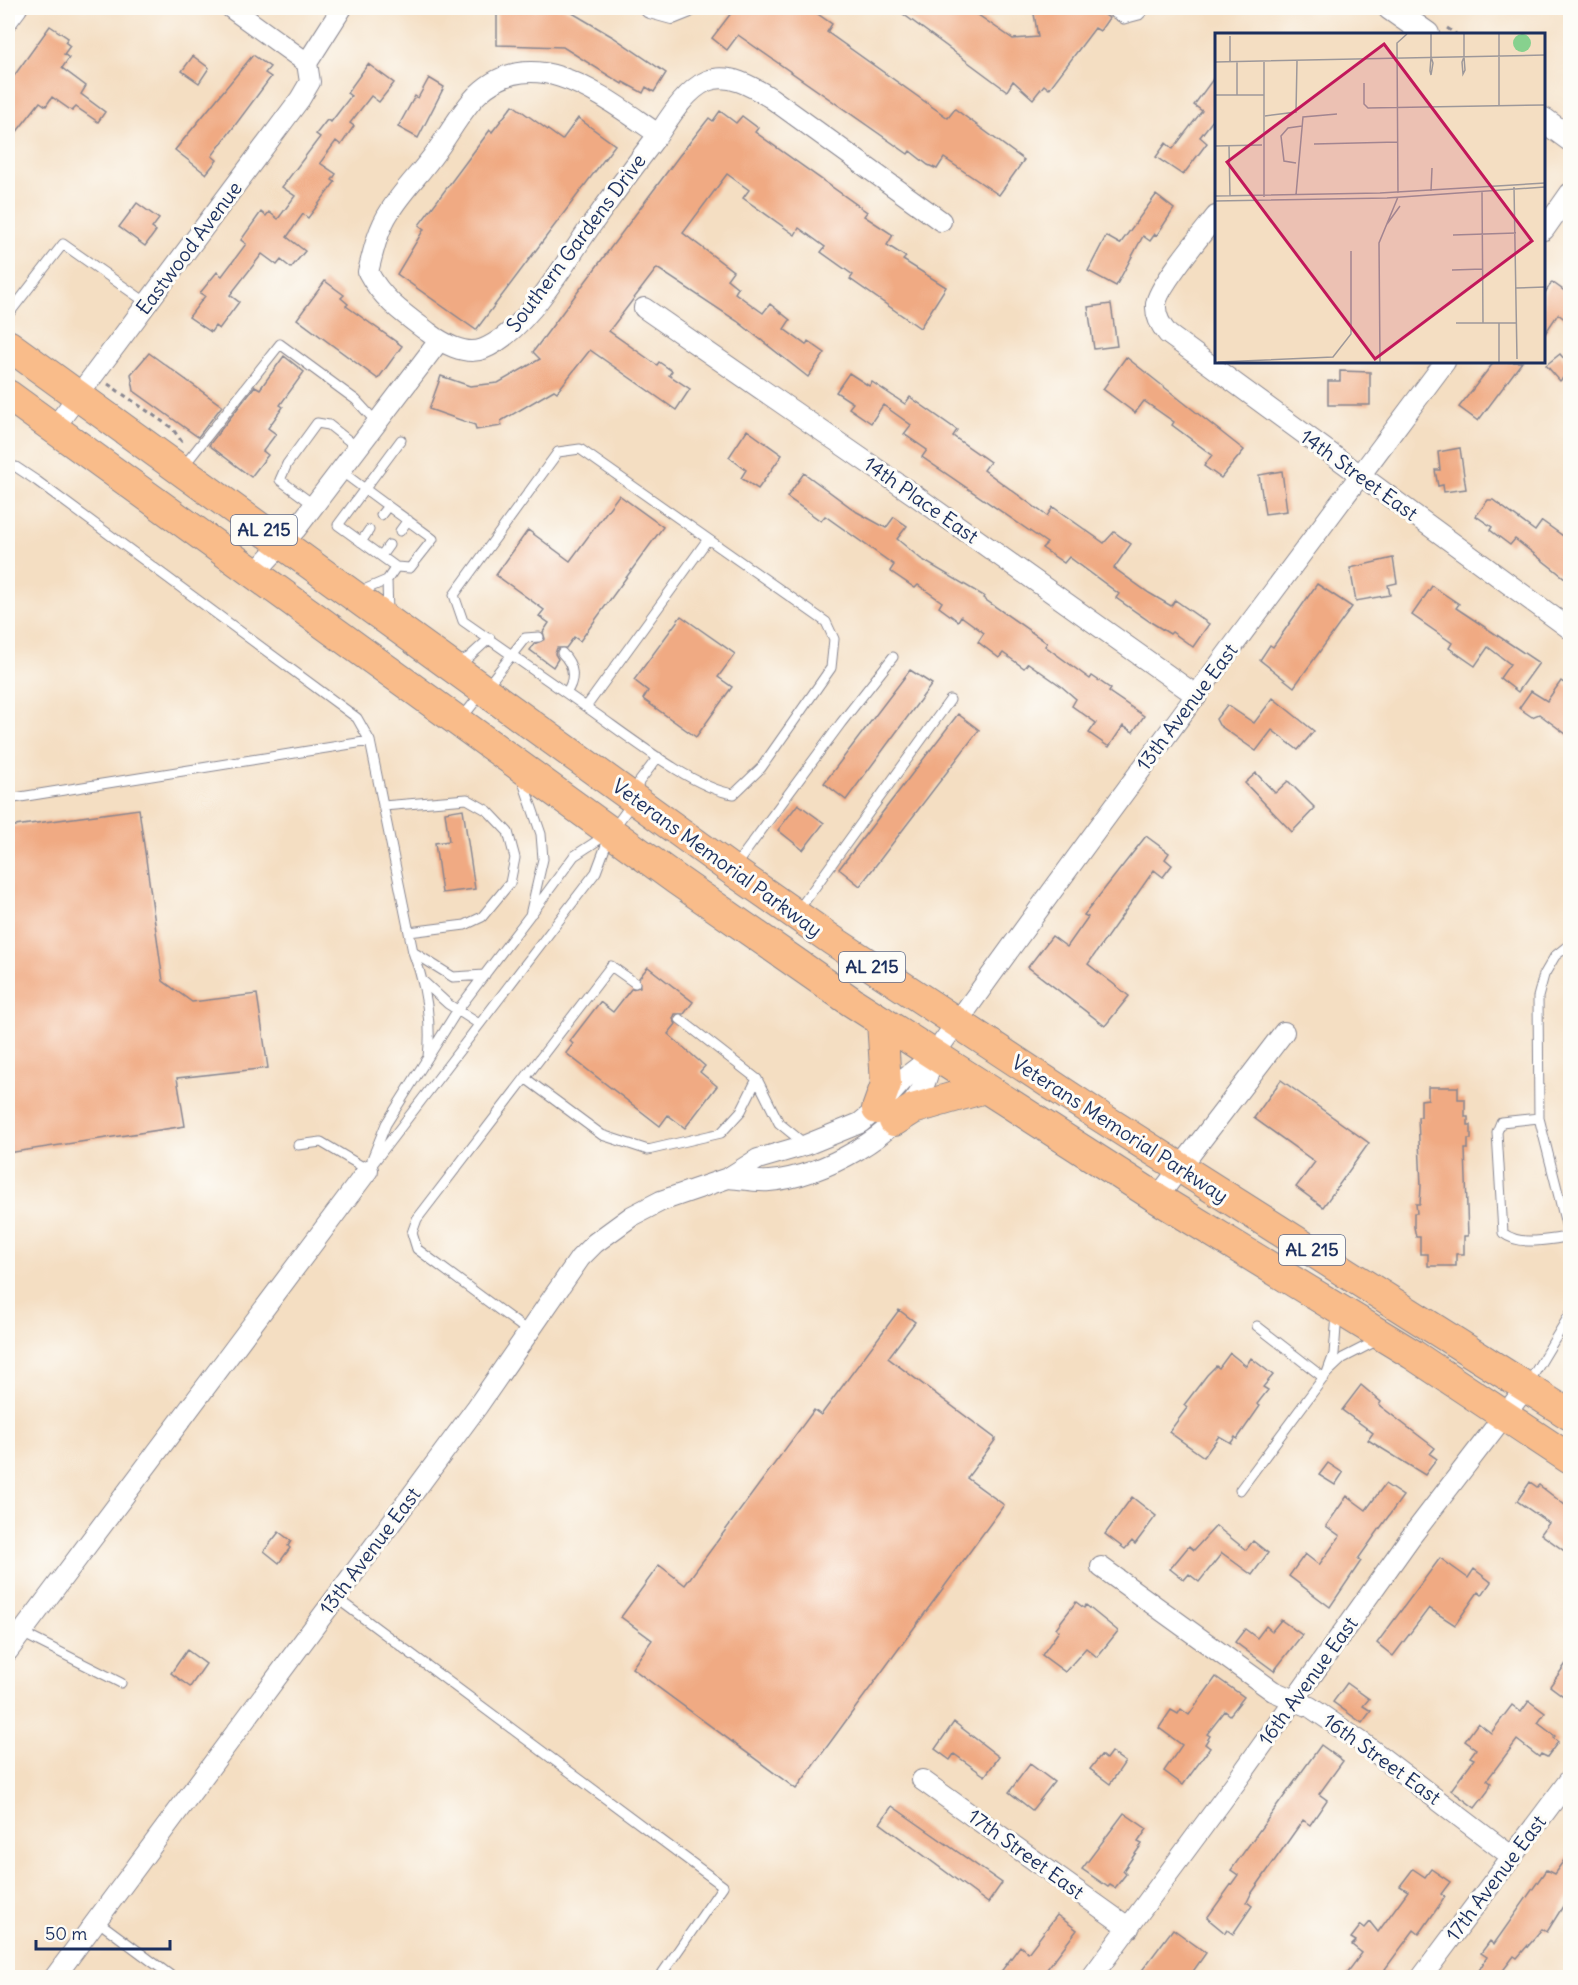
<svg xmlns="http://www.w3.org/2000/svg" width="1578" height="1985" font-family="Delius,sans-serif">
<rect width="100%" height="100%" fill="#fdfcf7"/>
<filter id="ink" filterUnits="userSpaceOnUse"><feTurbulence type="fractalNoise" baseFrequency=".0167" numOctaves="2"/><feDisplacementMap in="SourceGraphic" scale="12" xChannelSelector="R" yChannelSelector="G"/><feConvolveMatrix kernelMatrix="1 2 1 2 8 2 1 2 1" color-interpolation-filters="sRGB"/></filter>
<filter id="wash" filterUnits="userSpaceOnUse"><feTurbulence type="fractalNoise" baseFrequency=".008" numOctaves="4" result="noise"/><feDisplacementMap in="SourceGraphic" scale="24" xChannelSelector="R" yChannelSelector="G"/><feGaussianBlur stdDeviation="1.35" result="paint"/><feColorMatrix in="noise" values="0 0 0 0 0 0 0 0 0 0 0 0 0 0 0 0 0 1.4 0 .05"/><feComposite in="paint" operator="in"/></filter>
<g filter="url(#wash)">
<rect width="100%" height="100%" fill="#f4dec2"/>
<g id="blocks">
<path fill="#f0aa83" d="M537 8H564L613 37 666 73 654 92 646 87 643 93 623 82 622 84 563 47 497 45V10H537Z
M735 8H809L832 24 827 32 948 118 955 109 1024 160 999 195 944 158 937 169 928 165 910 151 908 154 738 35 727 50 712 38Z
M895 8H968L1013 39 1038 37 1033 8H1102V13L1109 18 1100 31 1095 28 1049 89 1044 85 1033 99 1013 81 1007 91Z
M50 26 68 38 65 42 70 46 64 54 69 58 62 68 86 86 81 94 105 112 98 122 76 107 72 111 52 97 46 106 40 102 8 143V71L14 76Z
M253 55 270 67 265 73 271 77 212 156 217 160 206 174 175 150Z
M193 56 209 68 199 83 182 71Z
M368 64 394 83 379 102 371 96 350 123 354 126 341 145 336 141 320 163 336 174 332 180 335 182 308 218 303 214 287 237 305 251 291 268 281 260 277 265 262 254 230 295 239 302 219 329 215 326 211 332 189 317 205 296 200 293 217 272 222 276 246 244 241 240 261 212 266 216 269 212 278 219 295 196 282 187 320 137 316 134 327 120 331 122 351 96 347 93Z
M1216 75V122L1213 120 1200 137 1207 143 1183 175 1156 157 1166 143 1173 149 1202 111 1194 105Z
M429 78 444 87 418 138 398 127 415 96 418 98Z
M513 105 562 140 578 118 615 145 476 330 397 274 424 229 419 225 490 130 492 132Z
M720 111 736 123 742 116 758 128 755 132 867 212 864 216 893 235 887 245 906 257 903 260 946 287 920 328 850 279 853 275 821 252 825 247 799 228 795 235 743 198 749 190 727 174 683 233 733 271 727 279 738 288 735 293 763 313 770 304 790 320 784 329 806 345 808 341 825 353 808 377 737 321 657 268 609 331 657 365 659 362 672 371 669 375 690 389 676 410 590 350 557 392 554 390 501 421 502 426 476 430 475 425 429 409 441 376 470 386 498 383 540 359 533 352 679 156 709 118 713 121Z
M1156 195 1174 209 1157 235 1155 234 1150 241 1143 236 1116 286 1088 271 1106 236 1120 244Z
M137 203 159 219 152 228 156 231 145 246 119 227Z
M325 281 344 295 341 298 348 304 346 306 402 346 378 379 297 319Z
M1552 282 1570 295V323L1558 314 1544 335V294Z
M1111 304 1117 346 1094 349 1088 307Z
M149 353 222 406 198 437 134 391 131 374Z
M1560 354 1570 366V371L1560 381 1546 365Z
M284 356 304 372 280 405 283 407 268 428 276 434 263 451 268 455 251 477 209 445 255 386 260 389Z
M1126 357 1244 450 1221 478 1204 466 1212 455 1172 425 1174 422 1144 401 1135 413 1103 389Z
M1494 362H1522L1478 421 1459 407Z
M1340 371 1370 372V405H1328V381H1340Z
M849 373 869 386 872 382 905 404 910 397 957 430 953 436 990 462 984 470 1047 516 1053 507 1104 543 1114 532 1131 544 1114 568 1149 593 1171 606 1175 600 1209 624 1193 647 1172 632 1170 634 1149 621 1116 598 1119 594 1069 557 1064 563 1042 548 1047 543 922 457 927 450 904 434 911 425 883 405 871 423 849 408 853 403 836 392Z
M747 430 782 455 758 489 741 478 746 470 729 457Z
M1460 448 1466 489 1444 492 1443 485 1438 486 1435 470H1440L1438 452Z
M1282 471 1287 511 1265 514 1259 475Z
M804 473 857 512 886 528 894 517 907 526 897 539 921 559 984 596 983 598 1047 643 1045 646 1090 679 1092 676 1111 689 1109 692 1144 716 1133 732 1123 726 1109 747 1089 733 1096 723 1072 706 1076 699 1061 686 1028 663 1024 668 1003 653 999 658 978 642 984 633 961 616 958 621 939 607 942 602 918 585 915 588 890 571 894 565 825 516 821 521 787 497Z
M619 495 663 527 580 641 574 637 566 648H557L555 654 558 659 553 667 530 650 534 644 545 639 543 632 549 623 539 616 544 610 496 575 528 530 570 561Z
M1488 500H1493L1535 531 1542 521 1570 541V582L1515 539 1510 545 1490 530 1492 527 1476 516Z
M1393 558 1397 583 1388 585 1390 595 1356 601 1350 568Z
M1317 584 1352 607 1294 687 1260 660 1270 645 1273 647Z
M1432 586 1459 604 1456 608 1539 663 1518 692 1500 678 1510 664 1488 647 1475 666 1449 648 1452 643 1412 615Z
M681 616 735 654 718 677 732 687 696 737 643 699 648 691 634 680Z
M910 670 932 684 846 800 824 783Z
M1561 681 1570 687V737L1539 714 1532 717 1519 708 1531 691 1547 701Z
M1273 698 1314 731 1298 750 1272 730 1256 751 1219 725 1216 719 1227 705 1254 723Z
M958 714 979 730 860 886 839 869Z
M1256 773 1275 793 1288 781 1315 808 1292 832 1245 783Z
M798 804 824 823 803 850 778 830Z
M139 809 163 981 192 1002 257 994 268 1068 177 1078 185 1126 8 1153V827Z
M463 809 475 889 442 893 435 843 449 841 445 812Z
M1146 836 1169 853 1165 859 1172 865 1163 877 1154 870 1088 964 1129 996 1105 1026 1028 967 1052 936 1067 947 1088 917 1084 915Z
M648 967 693 1002 684 1014H675L673 1019 676 1024 668 1034 705 1066 700 1072 717 1086 685 1128 668 1115 660 1126 566 1053 573 1044 570 1041 600 1002 613 1012 631 989 640 987 639 978Z
M1281 1080 1369 1143 1323 1207 1296 1187 1315 1162 1254 1118Z
M1428 1087H1458V1099H1465V1117H1468V1125H1471V1139H1468V1149H1465L1468 1236H1464V1254H1456V1266H1428V1254H1420V1237H1416L1414 1227V1213H1417L1416 1204H1420L1421 1186 1418 1117H1421V1100L1428 1099Z
M899 1310 915 1322 888 1358 996 1439 967 1478 1004 1505 796 1789 632 1668 652 1640 621 1617 659 1565 685 1585 814 1410 821 1415Z
M1230 1353 1246 1366 1251 1358 1273 1375 1263 1387 1268 1390 1257 1404 1260 1406 1237 1439 1235 1437 1231 1443 1219 1436 1204 1457 1169 1432 1187 1408 1184 1405 1207 1375 1216 1366 1219 1368Z
M1361 1385 1381 1402 1379 1405 1435 1448 1430 1454 1437 1459 1425 1475 1368 1440 1373 1433 1342 1410Z
M1328 1463 1343 1473 1335 1485 1319 1475Z
M1530 1482 1537 1487 1539 1485 1570 1509V1555L1541 1534 1549 1523 1517 1501Z
M1385 1484 1403 1496 1358 1559 1361 1561 1330 1607 1289 1576 1305 1554 1319 1565 1340 1536 1326 1526 1347 1496 1366 1510Z
M1132 1497 1156 1516 1135 1544 1132 1541 1125 1549 1105 1534Z
M1216 1526 1246 1550 1253 1541 1268 1553 1252 1575 1222 1553 1199 1582 1189 1574 1184 1580 1170 1569 1189 1546 1194 1550Z
M279 1532 291 1541 288 1546 290 1548 279 1563 264 1551Z
M1440 1558 1468 1578 1474 1569 1491 1582 1482 1595 1478 1592 1455 1625 1429 1608 1393 1656 1377 1643Z
M1076 1602 1084 1608 1086 1605 1118 1631 1097 1657 1086 1648 1065 1672 1042 1655 1059 1631 1056 1628Z
M1281 1620 1302 1635 1274 1671 1235 1642 1245 1629 1257 1638 1266 1626 1272 1631Z
M187 1650 206 1664 190 1687 171 1673Z
M1570 1658V1701L1550 1686Z
M1216 1677 1244 1697 1230 1715 1225 1711 1207 1734 1210 1736 1205 1744 1210 1748 1183 1785 1164 1771 1182 1745 1159 1728 1171 1710 1178 1714 1181 1709 1189 1715Z
M1347 1683 1369 1699 1363 1706 1371 1711 1362 1723 1333 1702Z
M1529 1701 1545 1713 1538 1723 1555 1736 1553 1738 1558 1742 1547 1757 1541 1754 1539 1757 1517 1740 1487 1780 1491 1783 1488 1791 1475 1808 1451 1790 1474 1759 1470 1757 1476 1749 1465 1741 1478 1723 1491 1733 1512 1705 1521 1712Z
M954 1722 999 1757 985 1776 954 1754 950 1760 935 1749Z
M1321 1745 1343 1761 1319 1794 1327 1800 1310 1825 1303 1820 1251 1894 1247 1902 1252 1906 1233 1934 1227 1930 1225 1933 1207 1918 1238 1875 1231 1870Z
M1111 1752 1125 1762 1110 1784 1090 1769 1101 1755 1106 1759Z
M1030 1764 1054 1782 1032 1810 1009 1792Z
M892 1806 1002 1883 988 1903 880 1823Z
M1124 1813 1147 1829 1138 1842 1142 1844 1123 1871 1126 1874 1115 1888 1110 1885 1108 1887 1082 1869Z
M1570 1852V1895L1547 1932 1542 1929 1517 1958 1514 1956 1498 1977H1475L1487 1957 1481 1953 1490 1941 1494 1944 1546 1870 1554 1874Z
M1413 1869 1425 1877 1431 1869 1450 1882 1441 1894 1445 1897 1423 1929 1419 1934 1414 1930 1385 1969 1397 1977H1344L1362 1953 1352 1945 1356 1941 1351 1938 1361 1925 1365 1928 1370 1922 1378 1932 1408 1891 1400 1886Z
M1057 1915 1077 1930 1041 1977H997L1020 1946 1028 1953Z
M1173 1929 1206 1953 1189 1977H1137Z"/>
</g>
</g>
<g filter="url(#ink)">
<use href="#blocks" fill-opacity="0" stroke="#888690" stroke-width="1.5"/>
<g fill="none" stroke-linecap="round" stroke-linejoin="round">
<g stroke="#888690" stroke-width="11">
<path id="service" d="M1108 9 1124 19 1139 15 1146 8
M8 315 63 244 147 303
M580 449 708 539 586 707 463 621 454 595 558 452Z
M8 467H16L37 481 357 718 370 741 413 952C426 986 432 1020 428 1057
M183 467 280 344 356 400 378 424
M341 471C371 494 402 516 433 539L410 568 396 567 338 525 401 440
M314 505 280 480 287 464 317 423 329 425 358 448
M381 515 388 506
M400 531 408 520
M361 542 369 530
M381 556 389 545
M387 580 388 615
M359 592 387 580 396 567
M562 653C574 665 576 679 566 693
M456 663 468 658 490 638
M586 707C623 732 693 789 734 794L761 768 831 668 834 639 826 622 708 539
M462 718 525 638 539 637
M8 799 370 741
M383 806 467 799 488 811 508 832 515 858 510 883 482 917 465 925 409 932
M735 866 841 723 893 657
M797 912 950 700
M532 913 574 856 606 835
M1570 944 1555 956 1544 975 1538 997 1539 1118 1570 1240
M413 952 453 977 485 975
M424 982 448 1004 479 1024
M680 1019 757 1079 779 1123 806 1145
M525 1078 602 1135 648 1150 721 1133 741 1111 757 1079
M1539 1118 1501 1122 1497 1132 1503 1233C1521 1247 1548 1239 1569 1237
M298 1145 321 1142 368 1170
M372 1159 386 1124 457 1011 530 915 543 859 541 834 522 779
M368 1170 596 872 611 832 635 799 639 782 658 757
M1337 1314 1334 1354 1327 1373 1343 1358 1380 1339
M1257 1326 1324 1378
M529 1332 417 1249 412 1233 417 1219 611 966 635 983
M1528 1384 1570 1314
M1240 1490 1327 1373
M335 1597 723 1886 659 1978
M22 1633 121 1683
M96 1920 174 1978"/>
</g>
<g stroke="#888690" stroke-width="22">
<path id="minor" d="M231 8 307 63
M650 8 672 14 687 8
M8 20 17 8
M307 63 342 8
M658 134C607 100 536 39 478 94 463 108 448 136 435 153 421 173 402 191 390 211 378 229 373 252 368 272 382 299 404 314 428 332 442 343 465 356 483 349 526 332 564 264 590 227 612 196 635 165 658 135 670 117 686 90 707 81 729 72 753 87 771 98L941 221
M1216 216C1203 233 1158 286 1156 304 1155 316 1160 325 1168 334L1570 629
M1544 230 1570 193
M644 308 913 494 1197 696
M54 428 300 99 310 82 307 63
M254 574 296 529 439 341
M728 1178C741 1179 756 1182 769 1181 823 1177 897 1135 923 1087 928 1078 930 1065 933 1056
M1157 1198 1284 1032
M1101 1567 1273 1691 1310 1707 1363 1743 1511 1856
M8 1651 368 1170
M922 1780 1129 1928
M54 1978 477 1407 580 1258 595 1243 632 1216 661 1201 728 1178 758 1159 806 1145 860 1123 877 1109 907 1076 933 1056C1100 822 1273 592 1445 362
M1091 1978 1236 1782 1410 1538 1527 1386
M1421 1978 1570 1779"/>
</g>
<g stroke="#888690" stroke-width="26">
<path id="tertiary" d="M1390 8 1427 34
M1544 120 1570 139"/>
</g>
<g stroke="#888690" stroke-width="32">
<path id="primary" d="M8 345 732 870 832 940 1096 1114 1570 1415
M8 395 677 880 852 1002 1157 1198 1412 1354 1570 1459
M877 1109 886 1084 882 1021
M894 1121 913 1109 985 1088"/>
</g>
<path stroke="#888690" stroke-width="3" stroke-dasharray="4.5 4.5" stroke-linecap="butt" d="M1447 28 1456 34
M108 384 172 428 182 442"/>
<use href="#service" stroke="#fff" stroke-width="9"/>
<use href="#minor" stroke="#fff" stroke-width="20"/>
<use href="#tertiary" stroke="#fff" stroke-width="24"/>
<use href="#primary" stroke="#f9bc8a" stroke-width="30"/>
</g>
</g>
<g text-anchor="middle" stroke-width="6" stroke-linejoin="round" paint-order="stroke">
<g fill="#fdfcf7" stroke="#5f6c8c" stroke-width="1.5">
<rect x="231" y="515" width="66" height="30" rx="4.5"/>
<rect x="839" y="952" width="66" height="30" rx="4.5"/>
<rect x="1279" y="1235" width="66" height="30" rx="4.5"/>
</g>
<g font-size="18" font-weight="bold" fill="#1b2f5e">
<text x="264" y="536">AL 215</text>
<text x="872" y="973">AL 215</text>
<text x="1312" y="1256">AL 215</text>
</g>
<g font-size="20" fill="#1b2f5e" stroke="#fdfcf7">
<text transform="translate(576 243) rotate(-53)" y="7">Southern Gardens Drive</text>
<text transform="translate(189 248) rotate(-53)" y="7">Eastwood Avenue</text>
<text transform="translate(1359 475) rotate(36)" y="7">14th Street East</text>
<text transform="translate(921 500) rotate(35)" y="7">14th Place East</text>
<text transform="translate(1187 707) rotate(-53)" y="7">13th Avenue East</text>
<text transform="translate(717 858) rotate(36)" y="7">Veterans Memorial Parkway</text>
<text transform="translate(1120 1129) rotate(33)" y="7">Veterans Memorial Parkway</text>
<text transform="translate(370 1551) rotate(-53)" y="7">13th Avenue East</text>
<text transform="translate(1308 1681) rotate(-54)" y="7">16th Avenue East</text>
<text transform="translate(1382 1759) rotate(36)" y="7">16th Street East</text>
<text transform="translate(1026 1854) rotate(36)" y="7">17th Street East</text>
<text transform="translate(1496 1878) rotate(-53)" y="7">17th Avenue East</text>
</g>
</g>
<g transform="translate(1215 33)">
<rect width="330" height="330" fill="#f4dec2"/>
<path d="M298 10a9 9 0 1 1 18 0a9 9 0 1 1-18 0Z" fill="#87d18e"/>
<path fill="none" stroke="#9d989a" stroke-width="1.5" d="M216 1V24M15 3V29M216 24 218 30 216 42 215 38ZM249 24 250 37 248 41 247 29ZM249 24V1M0 29 330 22M22 29V62M49 29V164M149 50V71L153 75 330 72M0 62H49M284 72V1M50 83 81 79 82 28M99 111 183 109M0 113 47 112M14 113 15 163M81 130 69 128 66 103 73 95 87 93M299 154 302 326M216 158 217 135M267 159 268 290M183 160 182 10 192 1M81 162 88 84 122 81M0 163 165 160 330 150M0 168 172 165 330 154M172 191 185 173M238 202 301 200M237 237 268 236M301 255 330 254M241 290H301M284 290V329M3 329 118 324 136 301V218M165 329 164 210 183 164"/>
<path fill="#c2185b" fill-opacity="0.15" stroke="#c2185b" stroke-width="3" d="M169 11 317 208 160 326 12 129Z"/>
<rect width="330" height="330" fill="none" stroke="#1b2f5e" stroke-width="3"/>
</g>
<rect width="1578" height="1985" fill="none" stroke="#fdfcf7" stroke-width="30"/>
<path d="M36 1940v9h134v-9" fill="none" stroke="#1b2f5e" stroke-width="3"/>
<text x="45" y="1940" font-size="18" fill="#1b2f5e" stroke="#fdfcf7" stroke-width="4.5" paint-order="stroke">50 m</text>
</svg>
